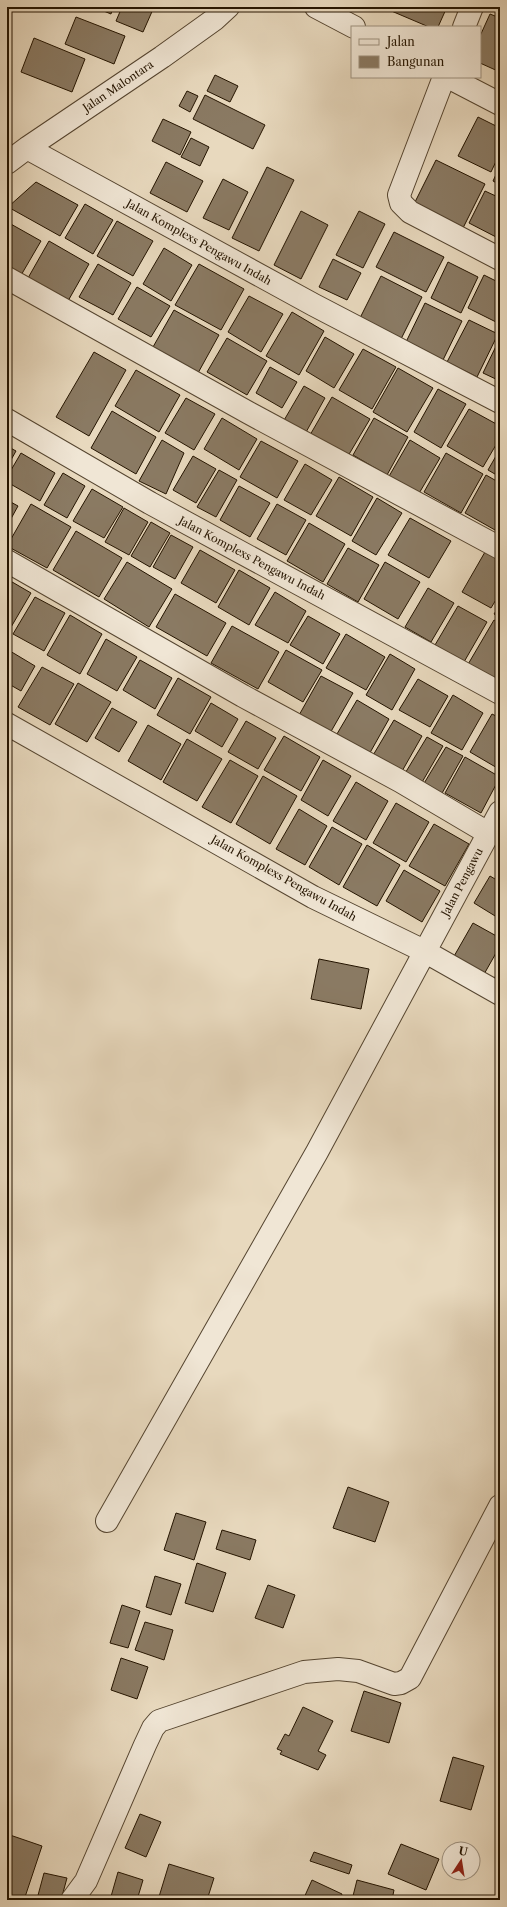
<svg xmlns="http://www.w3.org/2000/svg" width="507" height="1907" font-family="'Libre Caslon Text',serif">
<rect width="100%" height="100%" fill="#e8d9be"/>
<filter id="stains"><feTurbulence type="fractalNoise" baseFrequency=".005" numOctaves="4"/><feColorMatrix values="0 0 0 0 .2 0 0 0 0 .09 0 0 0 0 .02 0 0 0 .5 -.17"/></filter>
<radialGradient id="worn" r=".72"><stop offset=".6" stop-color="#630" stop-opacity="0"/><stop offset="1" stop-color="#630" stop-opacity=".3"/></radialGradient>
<path fill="#8a7a63" stroke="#241400" d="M23 7H35L33 11Z
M94 7H113L111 14Z
M122 7H154L143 32 116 21Z
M382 7H447L438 27H429Z
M490 14 500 18V72L480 63V36Z
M76 17 125 36 114 64 65 44Z
M34 38 85 59 72 92 21 72Z
M215 75 238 86 230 102 207 91Z
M187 91 198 96 190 112 179 106Z
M205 95 265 125 253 149 193 119Z
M478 117 500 128V153L491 172 458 156Z
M163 119 191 132 180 155 152 141Z
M191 138 209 147 200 166 181 157Z
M436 160 485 184 461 232 412 208Z
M166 162 203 181 187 212 150 193Z
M500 166V185L493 181Z
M267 167 294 180 259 251 232 238Z
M223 179 248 192 229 230 203 218Z
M36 182 78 205 60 236 8 207Z
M485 191 500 198V233L498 238 469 223Z
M85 204 113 220 93 254 65 238Z
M301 211 328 225 301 279 274 265Z
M359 211 385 224 363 268 336 255Z
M117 221 153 241 133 276 97 256Z
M9 223 41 241 20 277 7 270V227Z
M394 232 444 257 426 292 376 267Z
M49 241 89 264 68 301 28 278Z
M164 248 192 265 171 301 143 284Z
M333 259 361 273 347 300 319 287Z
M448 262 478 277 461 313 431 298Z
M98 264 131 283 113 315 79 297Z
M199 264 244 289 221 330 175 305Z
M484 275 500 283V324L468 308Z
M381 276 422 297 400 341 359 320Z
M137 287 170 306 151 337 118 319Z
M249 296 283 314 261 352 228 332Z
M425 303 462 321 443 360 406 342Z
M174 310 219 335 198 373 153 347Z
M292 312 324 331 299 375 266 356Z
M469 320 498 334 477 377 447 362Z
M325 337 354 354 334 388 306 371Z
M227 338 267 361 247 395 207 372Z
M499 340 500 341V381L483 373Z
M363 349 396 367 372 409 339 390Z
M94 352 126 370 89 436 56 417Z
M270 367 297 382 282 408 256 393Z
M398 368 433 388 407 432 373 412Z
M136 370 180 395 159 432 115 406Z
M304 386 325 398 305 434 283 422Z
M438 389 466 404 441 448 414 432Z
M332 397 370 419 348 456 310 435Z
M186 398 215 414 194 450 165 433Z
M469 409 500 426V438L483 467 447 446Z
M112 411 156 437 136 474 91 448Z
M222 418 257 439 239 470 204 449Z
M374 418 408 437 387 475 353 455Z
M162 440 184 453 166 494 139 481Z
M410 440 440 458 418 495 388 478Z
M261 441 298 461 277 498 240 477Z
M7 446 16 451 7 467Z
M500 449V477L488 470Z
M21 453 55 473 40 501 7 482V477Z
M446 453 483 474 461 513 424 492Z
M193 456 216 469 196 503 173 490Z
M305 464 332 480 311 515 284 500Z
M219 470 237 480 216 517 197 507Z
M63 473 85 486 67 518 44 505Z
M486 475 500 483V522L495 530 465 513Z
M339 477 373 497 351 536 316 516Z
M239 486 270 503 250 537 220 520Z
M92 489 123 507 104 538 73 521Z
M377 498 402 513 376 555 352 541Z
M7 500 18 506 7 526Z
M31 504 71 527 47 568 7 546Z
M277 504 306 520 286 555 257 539Z
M124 508 148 522 129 555 105 542Z
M410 518 451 541 429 578 388 555Z
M151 522 170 533 150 567 131 556Z
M309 523 345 544 323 582 287 561Z
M76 531 122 558 99 597 53 570Z
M171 535 193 547 175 579 153 567Z
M348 548 379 565 358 602 327 584Z
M200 550 235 570 216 603 181 583Z
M485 552 500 560V593L491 608 462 592Z
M127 562 172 589 149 627 104 599Z
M385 562 420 582 398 619 364 599Z
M239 570 270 588 249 625 218 607Z
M7 579 31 593 7 634Z
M428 588 454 603 431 642 405 627Z
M275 592 306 611 288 643 255 625Z
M175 594 226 623 207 656 156 627Z
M35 597 65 613 44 651 13 634Z
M500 605V618L494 614Z
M458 606 487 622 464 662 435 645Z
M70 615 102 634 80 674 47 655Z
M308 616 340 634 323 664 290 645Z
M494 620 500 623V683L467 666Z
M232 626 279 652 258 689 211 663Z
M346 634 385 657 366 690 326 668Z
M106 639 137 657 117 691 87 674Z
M286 650 322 670 303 702 268 682Z
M10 651 35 666 21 691 7 683V656Z
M390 654 415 669 392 710 366 695Z
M140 660 172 678 155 709 123 690Z
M42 667 74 684 50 725 18 707Z
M321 676 353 693 329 735 298 717Z
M178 678 211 697 190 734 157 715Z
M418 679 448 696 430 727 399 710Z
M78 683 111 702 87 742 55 724Z
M453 695 483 713 462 750 431 733Z
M357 700 389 719 367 758 334 739Z
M211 703 238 719 222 747 195 731Z
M112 708 137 722 119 752 95 738Z
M492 714 500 718 499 769 470 752Z
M394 720 422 736 401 773 372 757Z
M246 721 276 738 258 769 228 752Z
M148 725 181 744 161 780 128 761Z
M284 736 320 757 301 791 264 770Z
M427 737 443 746 421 784 404 775Z
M187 739 222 759 197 801 163 782Z
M446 747 463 756 441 795 423 785Z
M465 757 500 777 481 813 445 793Z
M230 760 258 776 231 823 202 807Z
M323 760 351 776 328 816 301 800Z
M263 776 297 796 270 844 236 824Z
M356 782 388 801 366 840 333 821Z
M396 803 429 822 406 862 373 843Z
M299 809 327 826 305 865 276 849Z
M434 824 469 844 445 886 409 866Z
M332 827 362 844 339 885 309 867Z
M367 845 400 865 377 906 343 887Z
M404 870 440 891 422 922 386 901Z
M490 876 500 882V919L474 903Z
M473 923 500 938V946L483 976 453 958Z
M319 959 369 969 361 1009 311 999Z
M500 968V982L494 979Z
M348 1487 389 1502 375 1542 333 1528Z
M176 1513 206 1522 194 1560 164 1550Z
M222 1530 256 1540 250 1560 216 1549Z
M197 1563 226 1573 213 1612 185 1603Z
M155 1576 181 1584 171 1615 146 1607Z
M268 1585 295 1595 283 1628 255 1618Z
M122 1605 140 1611 128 1648 110 1643Z
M145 1622 173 1630 164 1660 135 1650Z
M121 1658 148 1667 137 1699 111 1690Z
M364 1691 401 1703 389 1743 351 1731Z
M303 1707 333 1721 318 1751 326 1755 318 1770 280 1754 282 1751 277 1749 285 1734 289 1736Z
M453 1757 484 1766 471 1810 440 1801Z
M140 1814 161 1822 146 1857 125 1848Z
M7 1834 42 1846 24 1900H7Z
M401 1844 439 1859 426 1890 388 1874Z
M314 1852 352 1865 349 1874 310 1861Z
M169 1864 214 1878 207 1900H158Z
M118 1872 143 1880 137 1900H110Z
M44 1873 67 1878 61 1900 37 1899Z
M312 1880 342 1894 340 1900H303Z
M357 1880 394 1890 392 1900H352Z"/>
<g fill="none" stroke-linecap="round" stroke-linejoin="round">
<g stroke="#554530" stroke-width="24">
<path id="minor" d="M316 7 354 27
M464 27 472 7
M444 77 399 195 401 203 410 212 500 259
M448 77 500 104
M27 148 314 305 500 402
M7 163 27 148 162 57 215 19 228 7
M7 278 249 413 500 548
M7 420 150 503 500 693
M7 561 243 696 400 781 488 833
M7 724 313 897 424 951 500 994
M107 1521 317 1152 500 812
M72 1900 86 1881 145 1745 153 1728 159 1721 304 1672 338 1669 358 1671 394 1684 401 1683 410 1678 500 1506"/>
</g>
<use href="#minor" stroke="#f0e6d5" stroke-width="22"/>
</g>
<g text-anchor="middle" stroke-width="3" stroke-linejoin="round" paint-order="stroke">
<g font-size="11" fill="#241400" stroke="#f0e6d5">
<text transform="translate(118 86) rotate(-34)" y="4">Jalan Malontara</text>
<text transform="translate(199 242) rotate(29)" y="4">Jalan Komplexs Pengawu Indah</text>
<text transform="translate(252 558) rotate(28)" y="4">Jalan Komplexs Pengawu Indah</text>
<text transform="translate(284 878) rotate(29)" y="4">Jalan Komplexs Pengawu Indah</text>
<text transform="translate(462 882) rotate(-62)" y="4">Jalan Pengawu</text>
</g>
</g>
<rect width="507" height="1907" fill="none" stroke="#e8d9be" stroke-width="24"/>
<rect x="8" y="8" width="491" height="1891" fill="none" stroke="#241400" stroke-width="2"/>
<rect x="12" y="12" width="483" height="1883" fill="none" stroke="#241400"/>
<rect x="351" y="26" width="130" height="52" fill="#f0e6d5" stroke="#9e9280"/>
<rect x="359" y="39" width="20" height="6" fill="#f0e6d5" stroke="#9e9280"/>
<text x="387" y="46" font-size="12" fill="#241400">Jalan</text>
<rect x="359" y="56" width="20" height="12" fill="#8a7a63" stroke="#9e9280"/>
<text x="387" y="66" font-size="12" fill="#241400">Bangunan</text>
<g transform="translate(461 1861) rotate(12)"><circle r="19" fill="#f0e6d5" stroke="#9e9280"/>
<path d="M0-3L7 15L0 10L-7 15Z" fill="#8f2418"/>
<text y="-6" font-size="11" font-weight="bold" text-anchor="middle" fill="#241400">U</text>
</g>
<rect width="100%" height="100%" filter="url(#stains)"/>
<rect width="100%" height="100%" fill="url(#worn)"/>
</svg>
